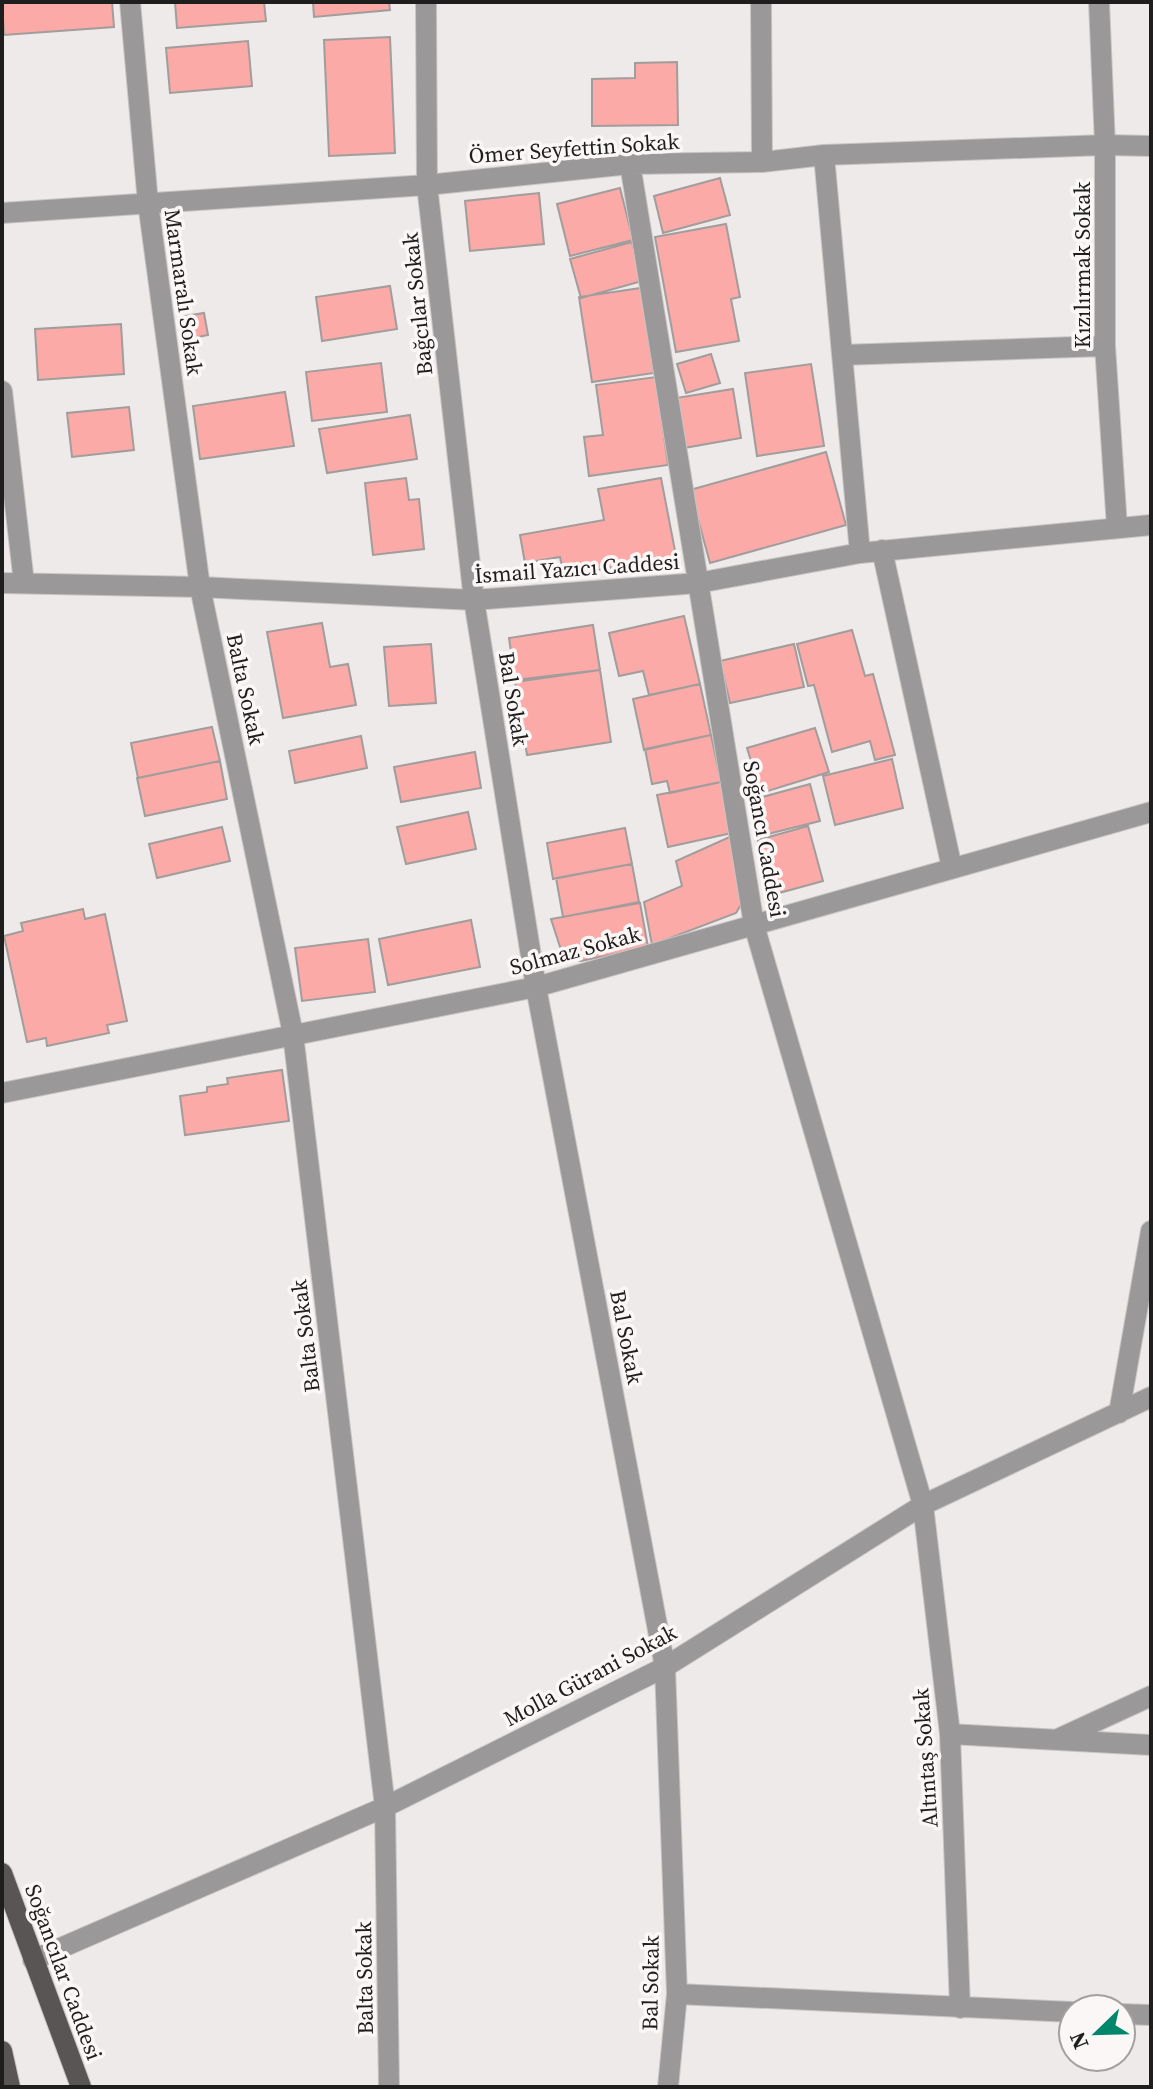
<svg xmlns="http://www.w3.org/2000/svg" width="1153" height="2089" font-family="'Source Serif 4',serif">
<rect width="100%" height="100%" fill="#eeeae9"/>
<path fill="#fbaaa7" stroke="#a19d9c" stroke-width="2" d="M2 2H112L114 27 4 35Z
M175 2H264L266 21 177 28Z
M313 2H389L390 10 314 17Z
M390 37 395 153 329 156 324 40Z
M248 41 252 86 170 93 166 48Z
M677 62 678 125 592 126V79L635 78V63Z
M720 178 730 215 663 233 654 196Z
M620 188 633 240 570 256 557 204Z
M539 193 544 244 470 251 465 201Z
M726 224 740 297 731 299 739 341 676 352 655 237Z
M632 242 642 281 581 298 570 259Z
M390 286 397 329 322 341 316 297Z
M641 288 654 373 592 382 579 297Z
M204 313 208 335 188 339 185 316Z
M121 324 124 374 38 380 35 329Z
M711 354 720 383 686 393 677 364Z
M381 363 387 412 312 421 306 372Z
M811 364 824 446 757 456 745 373Z
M656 377 668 465 589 476 584 437 603 435 596 385Z
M733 389 741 438 684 448 676 398Z
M285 392 294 446 200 459 193 406Z
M129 407 134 450 72 457 67 413Z
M410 415 417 459 327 473 319 429Z
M826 452 846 525 710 563 690 490Z
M406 478 409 500 419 499 424 549 373 555 365 483Z
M661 478 676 556 564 576 560 557 525 563 520 535 604 520 598 489Z
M684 616 700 684 649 695 643 671 619 676 609 633Z
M322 623 330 667 348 664 356 705 283 718 267 632Z
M593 625 600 670 515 680 509 638Z
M852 630 865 676 873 674 895 755 875 760 870 741 832 752 814 685 808 686 797 644Z
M431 644 436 703 389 706 384 647Z
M794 644 804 687 730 703 720 661Z
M600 670 611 742 527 755 515 682Z
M700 684 711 735 644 750 633 699Z
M212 727 220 761 138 778 131 743Z
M815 728 829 772 761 793 747 748Z
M711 735 721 782 670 793 667 781 652 784 645 749Z
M361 736 367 768 295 783 289 751Z
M475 752 481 788 401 802 394 767Z
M892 759 903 808 835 825 823 776Z
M220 761 227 799 145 816 137 778Z
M721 782 732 833 668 847 657 795Z
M810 784 820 821 764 835 755 799Z
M468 812 476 849 406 864 397 827Z
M808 826 823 881 772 895 758 840Z
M222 827 230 861 157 878 149 844Z
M625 828 632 864 553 879 547 843Z
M732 836 748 893 736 913 652 945 644 902 682 886 676 861Z
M632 864 639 902 563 917 556 878Z
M640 903 648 947 581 961 570 958 561 950 551 919Z
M83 909 85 919 105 914 127 1021 107 1025 109 1033 47 1046 46 1038 27 1042 4 936 23 931 21 923Z
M471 920 480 967 388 985 379 939Z
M368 939 375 992 302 1001 295 948Z
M282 1070 289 1121 185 1135 180 1096 207 1092V1087L228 1084 227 1078Z"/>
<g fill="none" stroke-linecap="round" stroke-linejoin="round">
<g stroke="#c9c5c4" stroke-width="22">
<path id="minor" d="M130 2 148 203 200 587 293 1034 385 1807 389 2087
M426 2 427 185 474 600 536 987 665 1667 677 1994 668 2087
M761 2 762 162
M1099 2 1105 145V346L1117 527
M824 155 860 553
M630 164 754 925 923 1505 950 1734 960 2008
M2 213 427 185 630 164 762 162 824 155 1105 145 1151 146
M842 355 1105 346
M2 391 24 583
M882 550 952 868
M2 583 200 587 474 600 698 583 860 553 1151 525
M2 1093 536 987 1151 812
M1119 1413 1151 1231
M950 1734 1151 1745
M1060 1738 1151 1696
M33 1960 385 1807 665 1667 923 1505 1151 1397
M677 1994 1073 2012
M1121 2014 1151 2015"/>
</g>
<g stroke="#c9c5c4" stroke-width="22">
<path id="major" d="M2 1873 81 2087
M2 2051 10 2087"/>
</g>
<use href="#minor" stroke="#9a9898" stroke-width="20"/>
<use href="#major" stroke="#595555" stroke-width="20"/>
</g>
<g text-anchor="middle" stroke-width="7" stroke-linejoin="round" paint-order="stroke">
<g font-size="22" fill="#1f1e1e" stroke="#fcf7f7">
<text transform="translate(574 148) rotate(-4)" y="8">Ömer Seyfettin Sokak</text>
<text transform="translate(1082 265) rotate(-90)" y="8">Kızılırmak Sokak</text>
<text transform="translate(184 292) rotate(82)" y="8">Marmaralı Sokak</text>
<text transform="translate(417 304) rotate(-96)" y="8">Bağcılar Sokak</text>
<text transform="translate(577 568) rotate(-4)" y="8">İsmail Yazıcı Caddesi</text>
<text transform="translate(246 689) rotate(78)" y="8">Balta Sokak</text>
<text transform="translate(514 699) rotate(81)" y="8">Bal Sokak</text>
<text transform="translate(765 839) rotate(80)" y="8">Soğancı Caddesi</text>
<text transform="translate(575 950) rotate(-15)" y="8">Solmaz Sokak</text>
<text transform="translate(305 1336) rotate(-97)" y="8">Balta Sokak</text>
<text transform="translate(627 1337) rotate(79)" y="8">Bal Sokak</text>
<text transform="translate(590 1675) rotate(-28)" y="8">Molla Gürani Sokak</text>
<text transform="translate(925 1758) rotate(-94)" y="8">Altıntaş Sokak</text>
<text transform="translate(64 1972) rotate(70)" y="8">Soğancılar Caddesi</text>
<text transform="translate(364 1978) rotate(-91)" y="8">Balta Sokak</text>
<text transform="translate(650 1983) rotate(-89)" y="8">Bal Sokak</text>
</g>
</g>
<rect width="1153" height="2089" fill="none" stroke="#1f1e1e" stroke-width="8"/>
<g transform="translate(1097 2033) rotate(247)"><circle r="38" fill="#fcf7f7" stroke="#a4a0a0" stroke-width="2"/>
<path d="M0-6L14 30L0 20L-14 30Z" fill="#00876b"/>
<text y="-12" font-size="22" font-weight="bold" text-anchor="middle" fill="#1f1e1e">N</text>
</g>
</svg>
